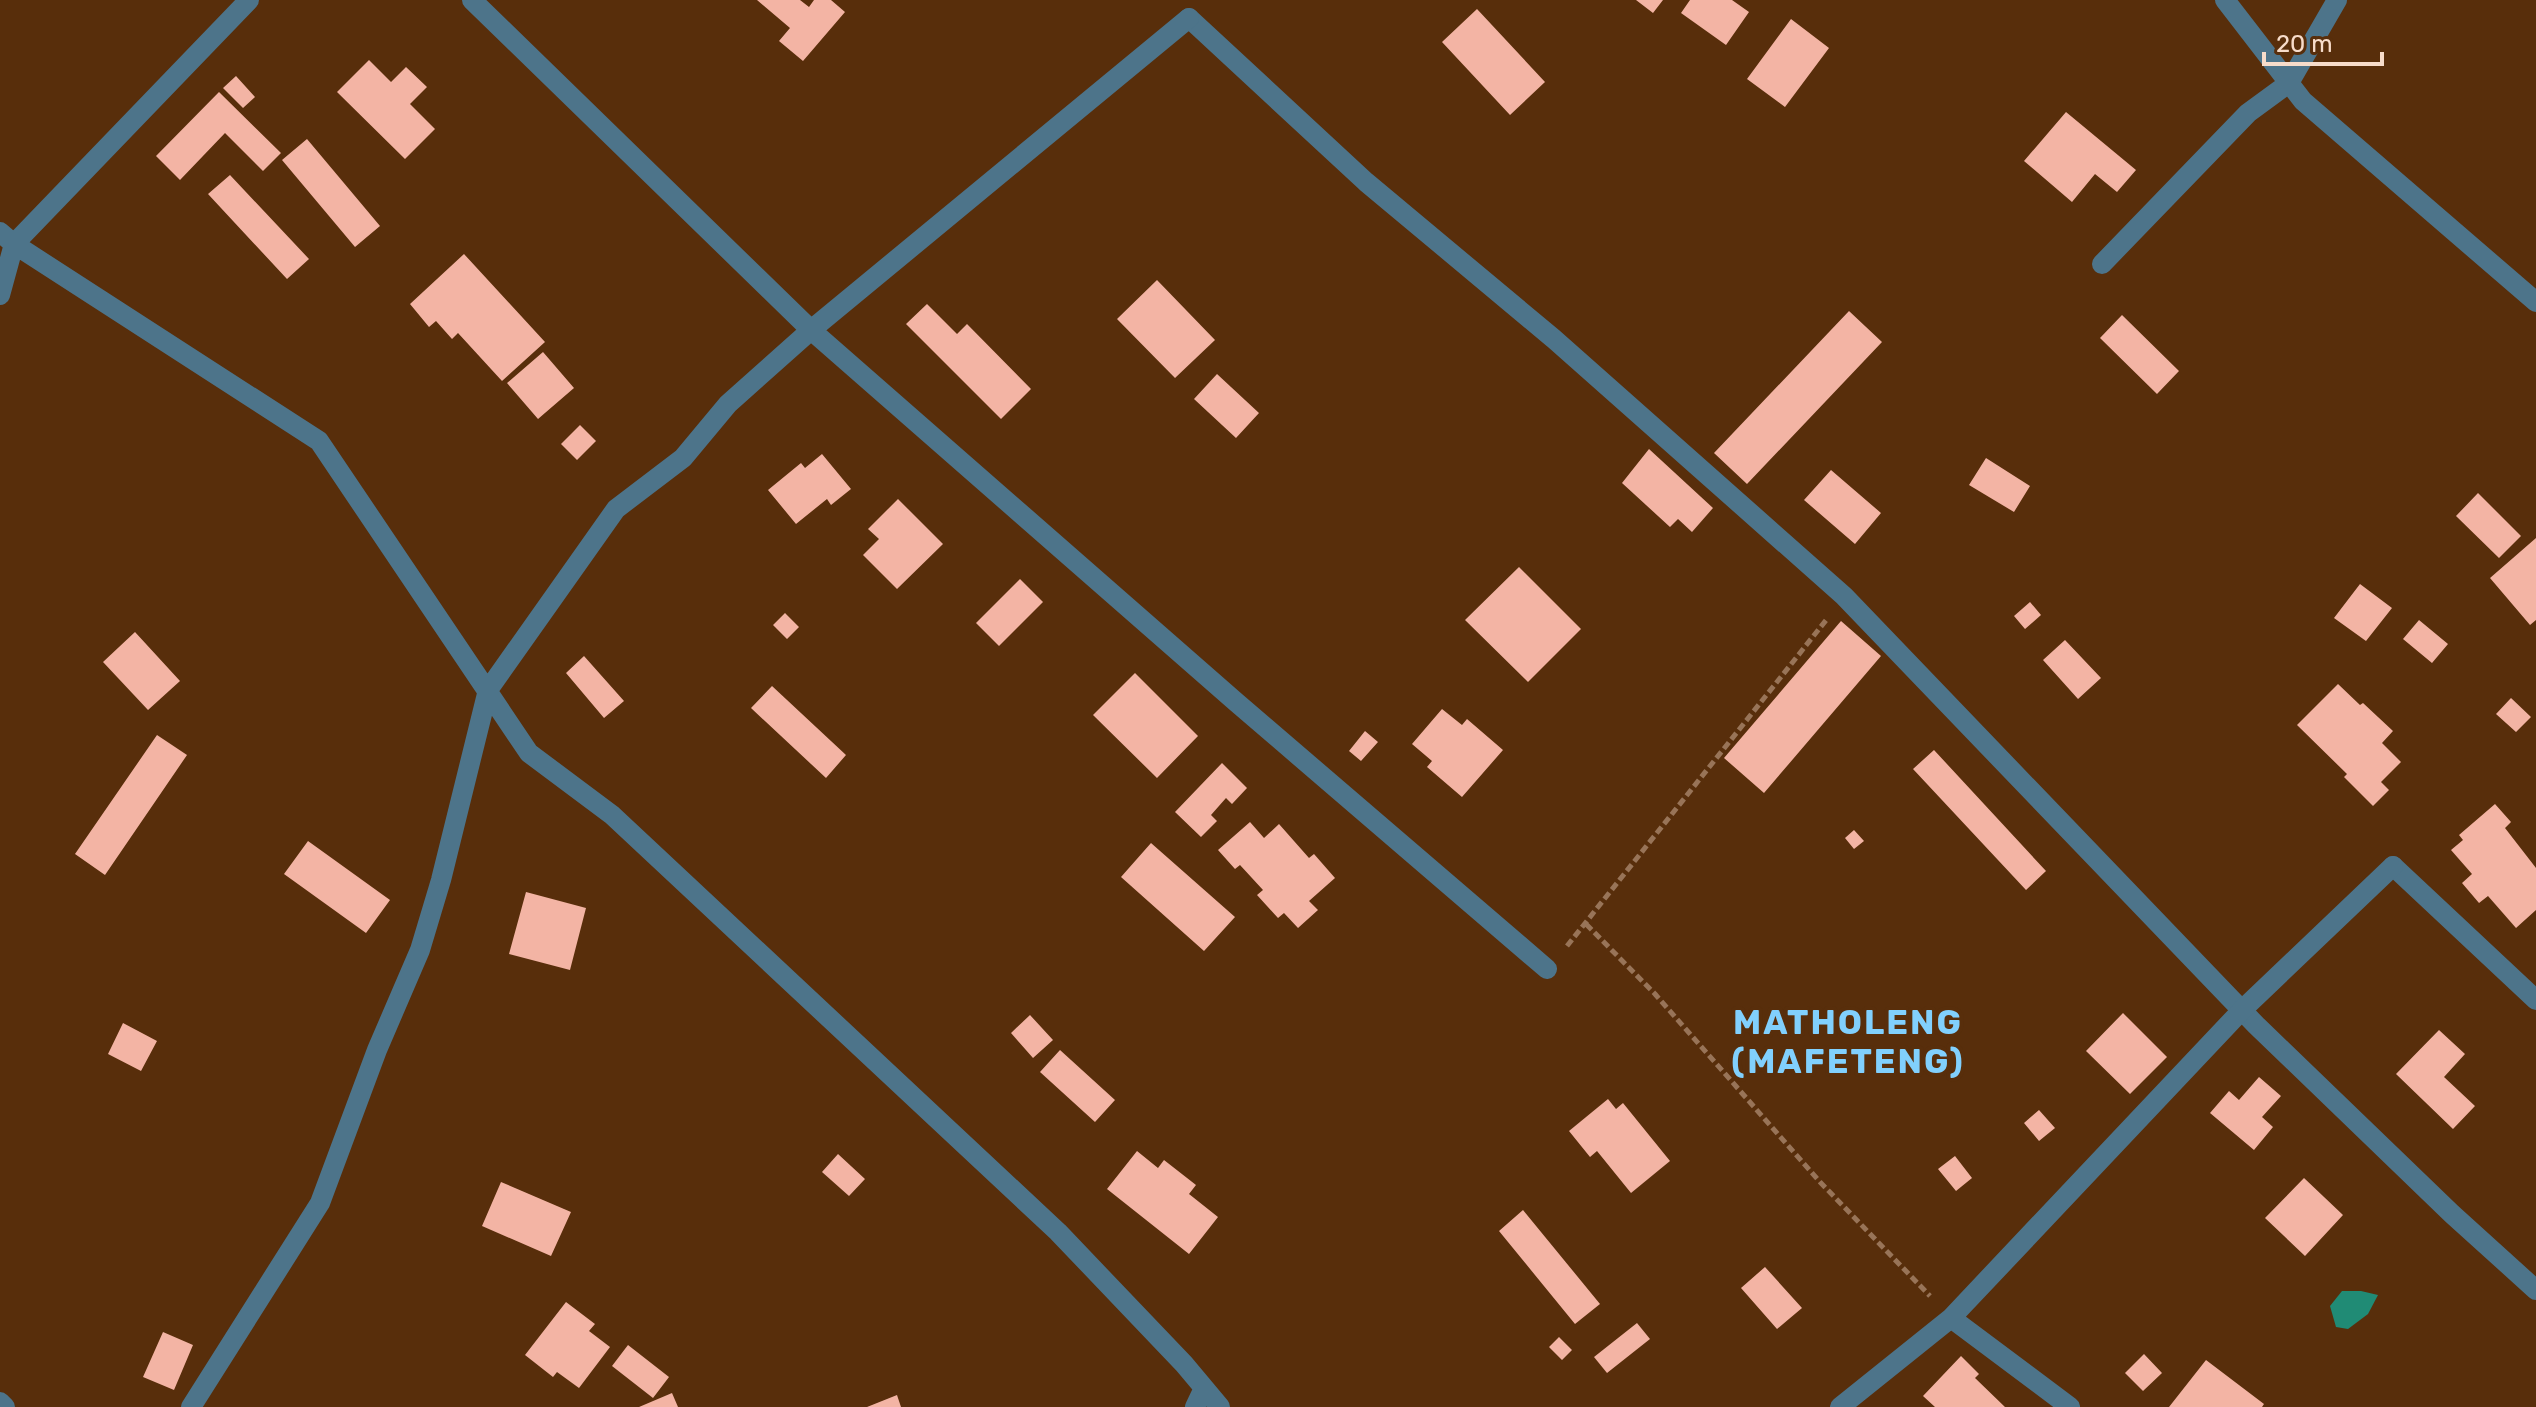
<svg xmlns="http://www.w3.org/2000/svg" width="2536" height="1407" font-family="Rubik,sans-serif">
<rect width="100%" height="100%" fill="#582e0b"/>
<path fill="#208b75" d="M2342 1291H2361L2378 1295 2368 1314 2348 1329 2336 1327 2330 1306Z"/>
<path fill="#f3b4a4" d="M757 0H800L809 7 814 0H831L845 12 803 61 779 41 790 28Z
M1636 0H1663L1653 13Z
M1690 0H1732L1749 12 1726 45 1681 13Z
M1477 9 1545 82 1510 115 1442 42Z
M1791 19 1829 48 1785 107 1747 79Z
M369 60 391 82 406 67 427 87 410 104 435 129 405 159 337 92Z
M236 76 255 97 243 108 223 88Z
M219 92 281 153 263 171 225 133 180 180 156 156Z
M2066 112 2136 170 2117 192 2095 174 2072 202 2024 161Z
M307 139 380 226 355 247 282 160Z
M230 175 309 259 287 279 208 194Z
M464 254 545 342 502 381 458 333 452 339 436 321 429 327 410 304Z
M1157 280 1215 340 1175 378 1117 319Z
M927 304 957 334 967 324 1031 389 1001 419 906 324Z
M1849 311 1882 342 1747 484 1714 453Z
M2122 315 2179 371 2157 394 2100 338Z
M543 352 574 388 538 419 507 383Z
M1217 374 1259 413 1236 438 1194 399Z
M580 425 596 441 577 460 561 444Z
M1649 449 1713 508 1692 532 1678 519 1670 527 1622 483Z
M822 454 851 489 831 505 827 499 796 524 768 490 801 463 805 468Z
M1986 458 2030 486 2014 512 1969 485Z
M1831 470 1881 513 1855 544 1804 500Z
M2478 493 2521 536 2499 558 2456 516Z
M898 499 943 544 897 589 863 555 879 539 868 529Z
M2536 538V620L2530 625 2490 578Z
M1519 567 1581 629 1528 682 1465 620Z
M1020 579 1043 602 999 646 976 623Z
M2360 584 2392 608 2366 641 2334 618Z
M2030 602 2041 615 2025 629 2014 616Z
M785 613 799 627 787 639 773 625Z
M2419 620 2448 644 2432 663 2403 639Z
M1841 621 1881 656 1764 793 1724 758Z
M135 632 180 681 148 710 103 662Z
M2065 640 2101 678 2078 699 2043 660Z
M584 656 624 701 604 718 566 673Z
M1135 673 1198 736 1157 778 1093 715Z
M2338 684 2360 705 2363 703 2393 731 2382 743 2401 762 2381 782 2389 790 2373 806 2344 777 2347 774 2297 725Z
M772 686 846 755 826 778 751 708Z
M2511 698 2531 717 2516 732 2496 714Z
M1442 709 1462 725 1467 719 1503 750 1462 797 1427 767 1432 761 1412 744Z
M1365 731 1378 742 1361 761 1349 751Z
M157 735 187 755 105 875 75 854Z
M1934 750 2046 871 2026 890 1913 769Z
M1222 763 1247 788 1232 804 1226 798 1211 815 1217 821 1201 837 1175 812Z
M2495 804 2511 822 2505 828 2536 868V910L2516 928 2488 896 2479 903 2462 883 2472 874 2451 850 2463 840 2459 835Z
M1250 822 1264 838 1279 824 1309 858 1314 854 1335 878 1309 901 1318 910 1298 928 1284 913 1278 918 1257 895 1263 890 1240 865 1235 869 1218 850Z
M1854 830 1864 841 1854 849 1845 838Z
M308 841 390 900 366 933 284 874Z
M1151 843 1235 917 1204 951 1121 877Z
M526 892 586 908 570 970 509 954Z
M2123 1013 2167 1057 2130 1094 2086 1051Z
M1030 1015 1053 1040 1033 1058 1011 1033Z
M123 1023 157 1041 141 1071 108 1054Z
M2439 1030 2465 1054 2444 1077 2475 1106 2453 1129 2396 1074Z
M1060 1050 1115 1100 1095 1122 1040 1072Z
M2259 1077 2281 1096 2262 1117 2273 1127 2254 1150 2210 1113 2229 1091 2239 1100Z
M1608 1099 1616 1109 1623 1103 1670 1161 1631 1193 1597 1151 1590 1157 1569 1131Z
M2039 1110 2055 1128 2039 1141 2024 1123Z
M1137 1151 1158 1168 1164 1160 1196 1185 1189 1194 1218 1217 1189 1254 1107 1189Z
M838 1154 865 1179 849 1196 822 1172Z
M1955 1156 1972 1178 1956 1191 1938 1169Z
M2304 1178 2343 1215 2305 1256 2265 1218Z
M501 1182 571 1212 551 1256 482 1226Z
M1523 1210 1600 1304 1575 1324 1499 1231Z
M1765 1267 1802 1308 1777 1329 1741 1288Z
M566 1302 595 1324 589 1331 610 1347 579 1388 557 1372 553 1377 525 1355Z
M1637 1323 1650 1339 1607 1373 1594 1357Z
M163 1332 193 1345 174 1390 143 1377Z
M1559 1337 1572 1350 1562 1360 1549 1347Z
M628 1345 669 1377 653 1398 612 1366Z
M2144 1354 2162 1373 2143 1391 2125 1373Z
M1961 1356 1979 1374 1975 1378 2005 1407H1935L1923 1396Z
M2206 1360 2264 1404 2262 1407H2169Z
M672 1393 678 1407H639Z
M897 1395 901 1407H867Z"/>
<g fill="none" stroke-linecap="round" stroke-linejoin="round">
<path stroke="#987458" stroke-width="5" stroke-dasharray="8 4" stroke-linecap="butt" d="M1586 924 1655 994 1820 1182 1930 1296
M1567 946 1827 619"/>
<path stroke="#4d748a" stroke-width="20" d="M1189 18 1366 182 1554 339 1844 596 2256 1025 2452 1214 2536 1290
M2393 866 2536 1000"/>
<path stroke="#4d748a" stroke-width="20" d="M472 0 811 330 1236 702 1547 969
M2225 0 2303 101 2536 302
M0 232 14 244 319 441 529 753 612 815 1058 1232 1184 1364 1220 1407
M2102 264 2248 113 2289 83 2337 0
M0 295 14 244 249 0
M1951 1318 2070 1407
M0 1402 5 1407
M191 1407 320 1203 377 1050 420 950 441 880 488 690 616 509 683 458 728 404 811 330 1189 18
M1195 1407 1204 1388
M1840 1407 1951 1318 2242 1010 2393 866"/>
</g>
<g text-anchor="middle" stroke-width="8" stroke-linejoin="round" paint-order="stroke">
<g font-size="34" font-weight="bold" letter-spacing="2" fill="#81d0fd" stroke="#582e0b">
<text x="1848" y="1034">MATHOLENG<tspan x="1848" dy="39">(MAFETENG)</tspan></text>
</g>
</g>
<path d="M2264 52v12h118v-12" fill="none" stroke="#f7dcca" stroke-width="4"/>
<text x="2276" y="52" font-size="24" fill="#f7dcca" stroke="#582e0b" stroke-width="6" paint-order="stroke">20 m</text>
</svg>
